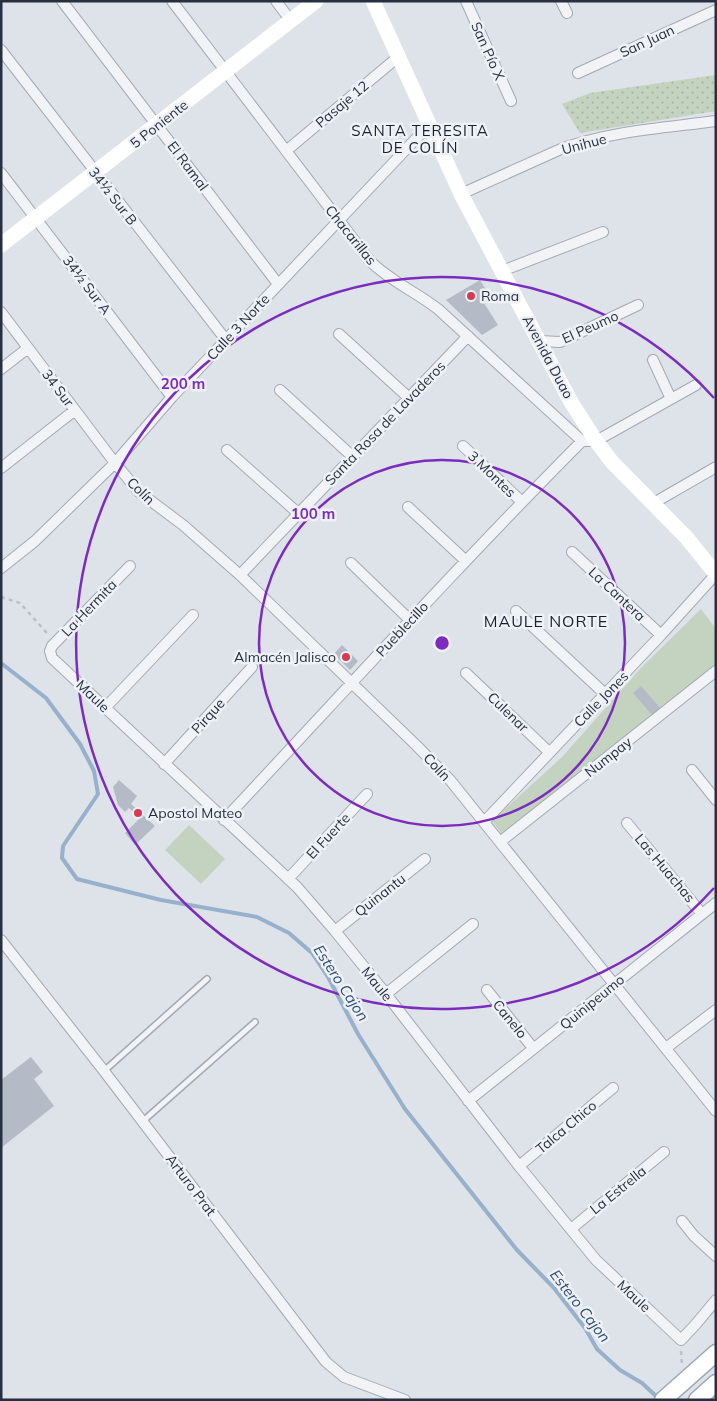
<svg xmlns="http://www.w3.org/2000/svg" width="717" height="1401" font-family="Mulish,sans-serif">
<defs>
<pattern id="grass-dots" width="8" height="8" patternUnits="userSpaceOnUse" patternTransform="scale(1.25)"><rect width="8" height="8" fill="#c4d3bf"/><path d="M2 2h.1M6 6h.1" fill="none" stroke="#a8b5a5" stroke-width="1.8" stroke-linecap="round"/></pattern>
</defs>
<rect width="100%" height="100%" fill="#dee2e9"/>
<path fill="url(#grass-dots)" d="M716 75V111L580 133 562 104 590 93Z"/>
<path fill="#c4d3bf" d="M701 609 716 629V667L502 834 492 821 562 757 640 669Z
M189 825 225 859 201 884 165 850Z"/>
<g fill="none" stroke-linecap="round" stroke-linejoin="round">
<path stroke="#97b0cb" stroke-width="4" d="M1 663 46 698 80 744 94 771 98 794 63 846 62 858 77 879 161 900 257 917 289 933 312 953 328 977 358 1034 405 1109 517 1250 554 1288 585 1328 597 1349 620 1370 642 1383 658 1398"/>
</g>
<path fill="#b5bbc6" d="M480 280 491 298 484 303 498 325 482 335 446 300Z
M342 645 358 661 350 670 334 654Z
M641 686 661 709 653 716 633 693Z
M119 780 137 796 131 804 155 826 135 845 125 833 140 818 129 808 125 812 118 805 113 787Z
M31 1057 43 1072 34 1079 54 1106 1 1148V1080Z"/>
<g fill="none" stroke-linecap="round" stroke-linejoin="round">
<g stroke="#a3a9b3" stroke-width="8">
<path id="lane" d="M104 1071 207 979
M143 1121 255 1022"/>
</g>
<g stroke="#a3a9b3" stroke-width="12">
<path id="street" d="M62 1 278 284
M172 1 370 261C390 281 416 292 438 309L582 441H596L696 385
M276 1 291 21
M466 1 511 101
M561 1 567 13
M1 50 226 340
M578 73 716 10
M286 151 398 57
M1 173 172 397
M461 194 561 149C610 131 664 128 716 121
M502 271 603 232
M1 312 115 463 139 492 183 525 240 575 417 746 450 780 716 1111
M339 334 409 398
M540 341 560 342 638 305
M653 360 671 399
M1 369 28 348
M280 390 353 457
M463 446 522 502
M227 450 299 514
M1 468 75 410
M652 504 716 467
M408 507 466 561
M572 552 661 635
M351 563 410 620
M130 566 52 646 50 651 52 658 297 887 335 931 386 994 519 1166 596 1260 681 1340 696 1324 716 1300
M1 568 35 541 115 463 172 397 428 126
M240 575 468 336
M516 611 605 694
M466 673 549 752
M105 708 193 615
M164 764 252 667
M692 770 716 800
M224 820C343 693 460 564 582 441
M484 822 661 635 716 574
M627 823 702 914
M500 842 716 671
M288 879 367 794
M335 931 425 859
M1 940 104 1071 326 1362 344 1377 405 1400
M487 990 533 1048
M386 994 473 924
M666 1048 716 1010
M468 1101 716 903
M519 1166 613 1088
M682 1221 694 1236 716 1256
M571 1229 664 1152"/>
</g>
<g stroke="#9da7b5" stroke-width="19">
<path id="primary" d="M663 1400 716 1353
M697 1400 716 1383"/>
</g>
<path stroke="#bcc0c8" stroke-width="2.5" stroke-dasharray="4 4" stroke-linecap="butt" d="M1 597 20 603 46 632 47 636
M681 1351 682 1365"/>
<use href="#lane" stroke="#f1f3f7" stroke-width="5"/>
<use href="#street" stroke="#f1f3f7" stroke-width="10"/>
<path stroke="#fff" stroke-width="15" d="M373 1 461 194 571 402 596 441 612 462 686 537 716 574
M1 245 316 1"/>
<use href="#primary" stroke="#fff" stroke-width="16"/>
</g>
<g fill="none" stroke="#7b2cbf" stroke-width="2.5">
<circle cx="442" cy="643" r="183"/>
<path d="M714 888A366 366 0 1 1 714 398"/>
</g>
<g fill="#d63b52" stroke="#eef1f6" stroke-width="2">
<circle cx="471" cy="296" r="5"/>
<circle cx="346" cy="657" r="5"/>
<circle cx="138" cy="813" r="5"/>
</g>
<g text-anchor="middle" stroke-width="5" stroke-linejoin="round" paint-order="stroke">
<g font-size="14" fill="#273041" stroke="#eef1f6">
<text transform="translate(647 41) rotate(-25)" y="5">San Juan</text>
<text transform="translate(488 51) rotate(66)" y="5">San Pío X</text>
<text transform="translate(342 104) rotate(-40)" y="5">Pasaje 12</text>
<text transform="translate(159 124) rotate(-38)" y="5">5 Poniente</text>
<text transform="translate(584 144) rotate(-15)" y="5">Unihue</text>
<text transform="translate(188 166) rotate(53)" y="5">El Ramal</text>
<text transform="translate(113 196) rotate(52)" y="5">34½ Sur B</text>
<text transform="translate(351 235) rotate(51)" y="5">Chacarillas</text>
<text transform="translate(87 285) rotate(53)" y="5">34½ Sur A</text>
<text transform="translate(238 327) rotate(-47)" y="5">Calle 3 Norte</text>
<text transform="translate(590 327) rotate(-24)" y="5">El Peumo</text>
<text transform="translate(548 357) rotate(62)" y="5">Avenida Duao</text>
<text transform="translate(58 388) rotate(53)" y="5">34 Sur</text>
<text transform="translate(385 423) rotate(-46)" y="5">Santa Rosa de Lavaderos</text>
<text transform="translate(492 474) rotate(44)" y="5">3 Montes</text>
<text transform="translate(141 491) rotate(44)" y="5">Colín</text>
<text transform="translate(617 594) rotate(43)" y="5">La Cantera</text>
<text transform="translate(89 608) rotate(-46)" y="5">La Hermita</text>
<text transform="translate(402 629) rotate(-47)" y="5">Pueblecillo</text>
<text transform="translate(93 696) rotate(44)" y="5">Maule</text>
<text transform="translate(601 699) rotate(-46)" y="5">Calle Jones</text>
<text transform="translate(508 712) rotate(44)" y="5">Culenar</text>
<text transform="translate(208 716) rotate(-48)" y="5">Pirque</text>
<text transform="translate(608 757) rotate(-38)" y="5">Numpay</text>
<text transform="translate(437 767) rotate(47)" y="5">Colín</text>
<text transform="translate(328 836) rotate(-47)" y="5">El Fuerte</text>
<text transform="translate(665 868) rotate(50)" y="5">Las Huachas</text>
<text transform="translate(380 895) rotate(-38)" y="5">Quinantu</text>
<text transform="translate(377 984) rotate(51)" y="5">Maule</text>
<text transform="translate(592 1002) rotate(-39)" y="5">Quinipeumo</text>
<text transform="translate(510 1019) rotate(51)" y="5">Canelo</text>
<text transform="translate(566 1127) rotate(-40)" y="5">Talca Chico</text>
<text transform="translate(191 1185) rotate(53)" y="5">Arturo Prat</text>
<text transform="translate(618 1190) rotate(-39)" y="5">La Estrella</text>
<text transform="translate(634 1296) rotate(43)" y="5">Maule</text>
</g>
<g font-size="14" fill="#273041" stroke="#eef1f6" text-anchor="start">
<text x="481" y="301">Roma</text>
<text x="336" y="662" text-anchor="end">Almacén Jalisco</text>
<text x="148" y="818">Apostol Mateo</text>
</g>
<g font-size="15" letter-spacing="1" fill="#192131" stroke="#eef1f6">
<text x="420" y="136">SANTA TERESITA<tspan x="420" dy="17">DE COLÍN</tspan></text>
</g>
<g font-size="15" font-style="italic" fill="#2e4e77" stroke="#eef1f6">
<text transform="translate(341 983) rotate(57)" y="5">Estero Cajon</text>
<text transform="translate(580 1306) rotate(52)" y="5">Estero Cajon</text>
</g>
<g font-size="16" letter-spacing="1" fill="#192131" stroke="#eef1f6">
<text x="546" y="627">MAULE NORTE</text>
</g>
</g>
<circle cx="442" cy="643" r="8" fill="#7b2cbf" stroke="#eef1f6" stroke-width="2.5"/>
<g font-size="15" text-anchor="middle" font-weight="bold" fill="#7b2cbf" stroke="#eef1f6" stroke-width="5" stroke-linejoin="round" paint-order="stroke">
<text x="183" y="389">200 m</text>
<text x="313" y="519">100 m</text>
</g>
<rect width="717" height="1401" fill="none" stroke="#273041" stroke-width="5"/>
</svg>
